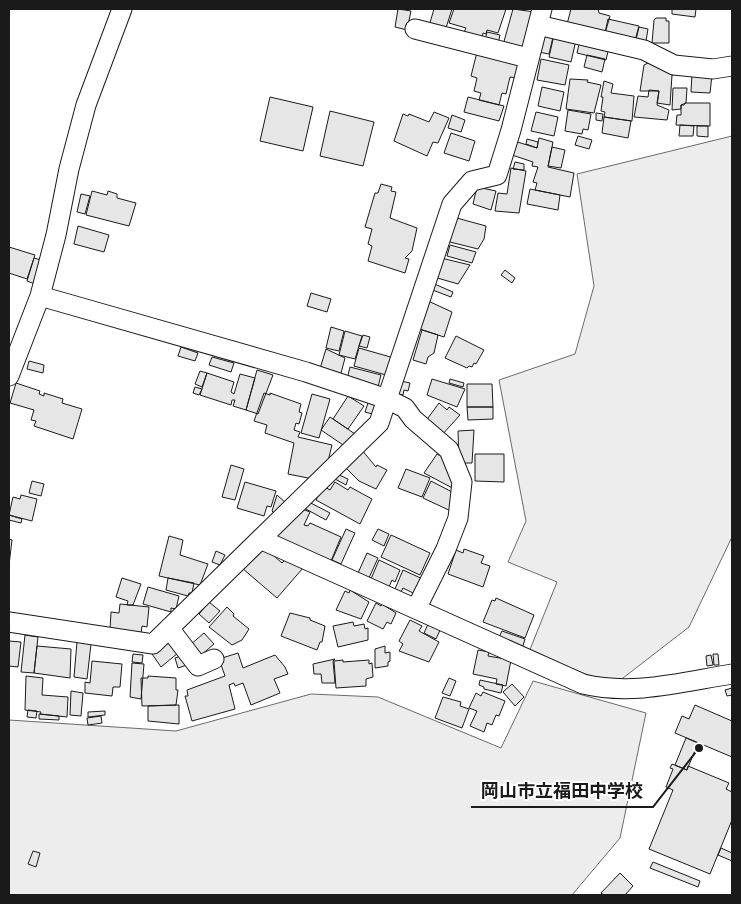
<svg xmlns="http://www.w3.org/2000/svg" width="741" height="904" font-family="'Space Grotesk','Noto Sans JP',sans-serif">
<rect width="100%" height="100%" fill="#fff"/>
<path fill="#ededed" stroke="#6a6a6a" d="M732 136V537L689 627 614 685 529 652 557 582 508 562 526 521 499 380 575 354 594 286 577 174Z
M533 681 646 713 620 838 572 895H9V720L176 731 311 694 378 697 501 748Z"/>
<path fill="#e6e6e6" stroke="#1a1a1a" d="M398 9 411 11 407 30 395 27Z
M434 9H452L445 31 429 26Z
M454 9H506L498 33 487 30 486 34 483 33 482 38 464 32 466 28 449 23Z
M513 9 535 12 524 50 503 45Z
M571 9H598L599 13 610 16 604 37 566 28Z
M672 9H696L695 17 672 14Z
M656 18H666V21H669V43H652L654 20Z
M608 19 639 26 634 44 604 37Z
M639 27 648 29 645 47 635 44Z
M487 32 500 35 498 44 485 40Z
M542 35 553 37 549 54 538 52Z
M554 35 576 40 571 62 549 57Z
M580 40 609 47 606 60 577 53Z
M477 52 521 58 516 78 510 77 506 94 502 93 499 105 479 100 481 93 474 91 477 78 471 76Z
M587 55 605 59 602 72 584 67Z
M541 59 569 65 565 85 537 80Z
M652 61 674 70V75H672L670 105 657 103 659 91H640L644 65Z
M692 73 712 75 710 93 691 92Z
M570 79 588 80 587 82 601 85 594 113 566 109Z
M604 81 613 84 611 93 634 96 632 121 604 117 605 112 601 111 603 97H601Z
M542 87 564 92 560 111 538 106Z
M673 88H687L686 103 681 105V109L672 110Z
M649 90 659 91 657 105 669 110 667 120 634 117 638 96 648 97Z
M270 97 313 107 303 151 260 141Z
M468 97 504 106 499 121 464 112Z
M685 103H710V126L676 125 677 115H681V105H684Z
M568 110 591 114 588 130 583 129 582 134 565 131Z
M330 111 374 122 363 166 320 156Z
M434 112 449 118 438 143 433 142 427 156 394 141 403 114 408 116 409 114 429 122Z
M536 112 558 117 554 136 531 131Z
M596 113 603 114 602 121 596 120Z
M452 115 465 120 461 132 448 128Z
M604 117 631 121 628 138 602 133Z
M680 125 694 126 693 136H679Z
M697 126H708V137L697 136Z
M451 133 475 141 469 161 444 153Z
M578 136 592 140 589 149 575 145Z
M539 138 553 142 548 167 574 173 570 197 535 190 537 183 533 182 538 167 532 166 533 162 509 154 514 141 537 148Z
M527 139 538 142 537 148 526 144Z
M552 147 565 150 561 168 548 166Z
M515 162 524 164V170L513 169Z
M511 168 526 171 519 213 495 211 498 193 507 194Z
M381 184 392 187 391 191 396 192 390 218 417 228 412 251 405 258 409 259 405 273 368 261 372 246 368 244 372 229 365 227 375 193H378Z
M477 187 496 191 491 210 473 204Z
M530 189 560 195 558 210 527 204Z
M92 191 107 195 108 191 117 194V198L136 203 129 226 86 215Z
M81 194 90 196 85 214 77 212Z
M453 217 486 226 484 239 478 249 446 241Z
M78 226 109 235 104 252 74 244Z
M450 245 476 252 472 263 447 256Z
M9 247 35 255 27 279 9 273Z
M34 258 41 260 35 284 27 281Z
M441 258 470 265 458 284 434 277Z
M505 270 515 278 512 283 501 275Z
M432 283 453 292 451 297 430 289Z
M311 293 331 299 327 312 307 306Z
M426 300 452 312 444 337 417 328Z
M331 327 344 331 339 351 326 348Z
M422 330 438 335 434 353 428 357 426 364 413 360Z
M345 331 362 336 355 359 339 355Z
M363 335 370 337 367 348 359 346Z
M456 336 484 350 476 364 474 363 472 367 469 366 467 368 445 358Z
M181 347 198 353 195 361 178 356Z
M359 348 394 358 386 375 354 366Z
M326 349 345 358 340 377 319 372Z
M212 357 234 363 231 372 209 365Z
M29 361 44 365 43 373 27 369Z
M350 367 381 375 377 391 346 383Z
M257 370 273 375 258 414 246 410Z
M200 371 207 373 202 387 195 384Z
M207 373 234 382 231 392 234 394 240 374 255 378 246 410 233 406 235 400H232L231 405 200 395Z
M432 379 465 389 457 407 427 395Z
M450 379 464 383 463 387 449 383Z
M401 381 410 383 408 391 404 390 403 395 397 394Z
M16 383 40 391 39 394 44 396V393L63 399 62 403 82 409 73 439 34 426 36 421 31 420 34 410 10 403Z
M467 384H492L493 407H467Z
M195 387 202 389 199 395 193 393Z
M264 393 270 395V393L301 404 299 412 302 413 299 424 296 423 294 430 300 432 298 437 332 445 327 465 313 479 288 474 294 443 265 433 267 425 254 421Z
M312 394 330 399 319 438 301 433Z
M348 396 364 406 348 429 333 419Z
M369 400 380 403 376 415 365 412Z
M439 403 447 410 449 407 460 415 441 436 425 422Z
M467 407H493V419L468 420Z
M330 417 355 434 346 447 321 430Z
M474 430 472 463H459L458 431Z
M361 449 376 467 377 465 387 470 376 489 359 481 344 466Z
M444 450 460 492 424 473 437 454 441 456Z
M475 454H504V482L475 481Z
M231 465 244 469 235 500 222 497Z
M406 469 430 478 422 497 398 488Z
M337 474 348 479 346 485 335 479Z
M32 481 44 484 41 496 29 493Z
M431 481 452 492 453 512 423 498Z
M245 482 276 491 271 507 267 506 264 516 237 508Z
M335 482 348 490 350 487 372 499 360 524 316 500 323 486 330 490Z
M21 495 37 499 32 521 9 515 13 497 20 499Z
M277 495 286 503 274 513 272 511Z
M307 501 330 513 326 520 304 508Z
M297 507 310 512 304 525 308 526 310 523 341 537 331 561 273 535Z
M9 515 22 519 21 523 9 520Z
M346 529 355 533 341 564 332 560Z
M378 529 389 534 384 546 372 540Z
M391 535 430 553 420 575 381 557Z
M169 536 183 540 180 555 208 564 200 585 159 576Z
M9 539 12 540 9 565Z
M266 549 282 563 289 556 303 568 277 598 242 568 258 553Z
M464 549 484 556 481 563 490 566 483 587 448 574 456 550 463 553Z
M216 551 225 555 220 565 212 562Z
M367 553 378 558 369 578 358 573Z
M379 560 400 570 395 582 392 580 389 587 371 579Z
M403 570 425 580 419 596 403 588 401 592 395 589Z
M122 578 141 584 133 605H127L128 601 116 597Z
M168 578 194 583 192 593H189L188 596 166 590Z
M148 587 179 596 176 609 171 608V612L143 604Z
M350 590 369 602 361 619 336 610 345 591 349 593Z
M496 598 534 615 525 638 483 622 492 600 495 601Z
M209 602 220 611 209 623 199 614Z
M376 603 381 606 382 604 396 613 391 624 387 622 383 629 367 621Z
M120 604 149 607 147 627 142 626 141 633 110 630 111 612 119 613Z
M227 607 234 614 233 616 249 629 242 640 232 645 209 627Z
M290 613 310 618V620L325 626 322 642H320L317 650 281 636Z
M410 620 422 626 419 631 439 642 429 662 399 651 403 644 399 641Z
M353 622 354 626 364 624 365 629 368 628V640L338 647 333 626Z
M429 622 441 628 436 639 424 633Z
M502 631 525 639 522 649 498 639Z
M204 633 214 644 200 656 190 645Z
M25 635 38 637 34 673 21 672Z
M9 641 21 642 18 667 9 666Z
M77 642 91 644 87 679 74 677Z
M170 642 178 653 161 667 152 654Z
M37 646 71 649 70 678 34 673Z
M385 646V653L390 652V661L388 662V666L375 668V649Z
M478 650 489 652 488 656 511 660 506 686 496 684 497 679 473 674Z
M238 653 243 668 275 655 285 667 288 674 274 679 280 693 251 705 243 683 235 686 234 683 229 685 235 709 192 721 185 696H188L187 690 225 676 219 659Z
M133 654 143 655 142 663 132 662Z
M187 654 190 664 178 668 175 658Z
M713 654H718L719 665H714Z
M711 655 713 665 707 666 706 656Z
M335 659 333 661 335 683H322L321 674H314L313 664Z
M343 660V662L369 660V664L372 663 373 677 366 679V686L336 688 334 661Z
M92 661 122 664 120 687H113L112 696 85 693V682L90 683Z
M132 663 144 664 141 699 130 697Z
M26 676 43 678 42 695 68 697 67 717 40 714 41 712 25 710Z
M148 676 176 678V690H178L176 705 142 706 141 678H148Z
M449 678 456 681 450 696 442 693Z
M480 680 503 685 501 693 484 689V687L479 685Z
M512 684 524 697 515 706 503 692Z
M732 688V695L727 696 725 690Z
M71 691 83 693 81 716 70 715Z
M483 692 505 701 499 716 496 715 492 725 487 723 484 732 470 726 477 711 469 708 476 693 481 696Z
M443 697 461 702 460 706 469 709 462 728 435 718Z
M179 705V724L148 721V706Z
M695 705 732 721V757L675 733 682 716 689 719Z
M28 710 37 711 36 718 27 717Z
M105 711V715L88 717V712Z
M39 714 59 716V720L39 719Z
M101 716 102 723 88 725 87 718Z
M686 738 698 743 687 770 675 765Z
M672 764 687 770 688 766 729 783 726 789 732 792V820L710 874 649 849 673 790 666 787 673 769 670 768Z
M721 848 732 853V861L718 855Z
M33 851 40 853 36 867 28 864Z
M653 862 700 881 698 887 650 868Z
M620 873 633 886 625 895H604L601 893Z"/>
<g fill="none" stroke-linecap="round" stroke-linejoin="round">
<g stroke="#1a1a1a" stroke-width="21">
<path id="minor" d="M538 25 644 50 674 65 713 69 732 66
M415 29 528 58
M40 296 306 372 387 399 405 408 413 419 449 450 462 482 458 518 446 549 416 609
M9 376 40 296 56 235 69 169 86 105 122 9
M260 539 583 684C633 696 682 682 732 674
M9 622 153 644 379 423 452 204 472 181 497 175 511 130 542 9
M169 628 198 666 214 659"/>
</g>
<use href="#minor" stroke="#fff" stroke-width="19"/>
</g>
<path fill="none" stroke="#1a1a1a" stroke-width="2" d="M699 748L653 807H471"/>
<circle fill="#1a1a1a" stroke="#fff" stroke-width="2" cx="699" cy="748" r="5"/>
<g font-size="18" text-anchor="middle" font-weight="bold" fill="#1a1a1a" stroke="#fff" stroke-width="4" stroke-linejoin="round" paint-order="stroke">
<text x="562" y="797">岡山市立福田中学校</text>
</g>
<rect width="741" height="904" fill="none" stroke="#1a1a1a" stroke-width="20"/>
</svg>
